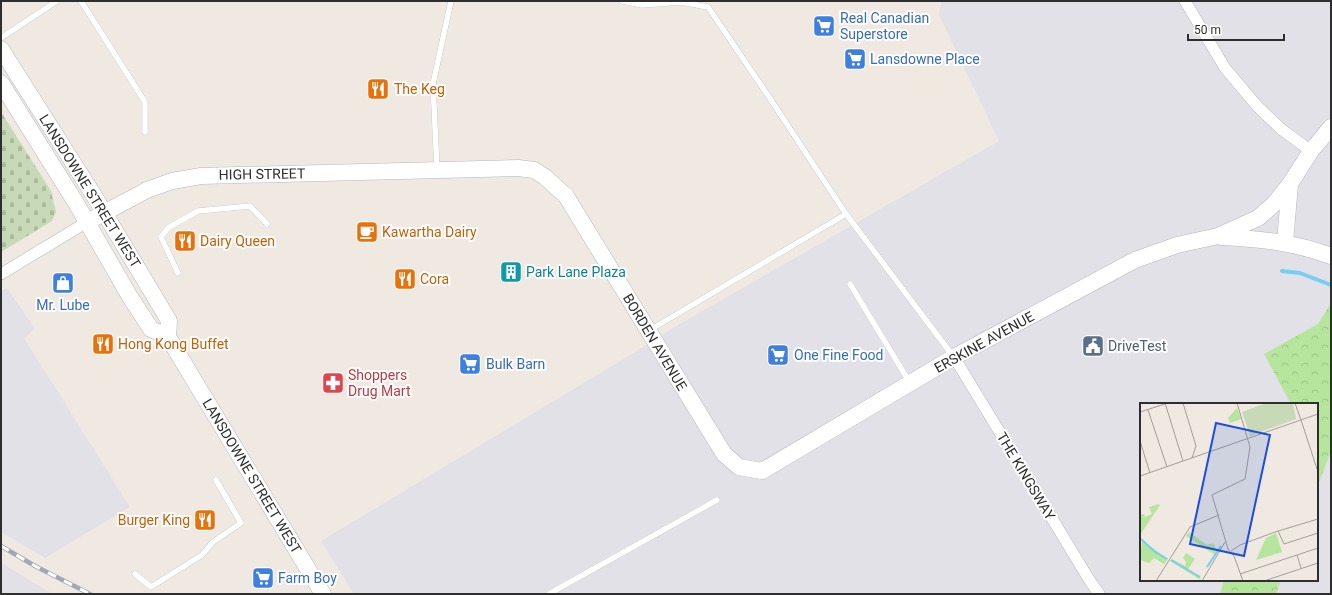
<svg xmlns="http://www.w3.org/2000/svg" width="1332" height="595" font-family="Roboto,sans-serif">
<defs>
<pattern id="forest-crowns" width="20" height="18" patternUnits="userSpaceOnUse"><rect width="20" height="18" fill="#b6e59e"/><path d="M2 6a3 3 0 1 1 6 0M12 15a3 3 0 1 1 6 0" fill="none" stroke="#9dc588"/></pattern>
<pattern id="cemetery-stones" width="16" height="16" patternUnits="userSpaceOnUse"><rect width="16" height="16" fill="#c8d9b8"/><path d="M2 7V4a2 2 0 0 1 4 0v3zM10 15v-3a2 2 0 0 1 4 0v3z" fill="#acbb9e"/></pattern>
</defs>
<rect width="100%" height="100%" fill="#efe9e1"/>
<path fill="#e3e1e8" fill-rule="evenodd" d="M941 1H1331V594H354L321 541 635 352 678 325 999 141 939 15ZM1141 404H1317V580H1141Z
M7 288 35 329 24 338 130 507 45 558 1 532V291Z
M1 563 53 594H1Z"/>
<path fill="url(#forest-crowns)" d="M1331 303V451L1317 488V404H1291L1264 354 1318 324Z
M1224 580H1281L1276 594H1220Z"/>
<path fill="url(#cemetery-stones)" d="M1 112 51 191 56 212 52 221 1 252Z"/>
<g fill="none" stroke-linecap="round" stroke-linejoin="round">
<path stroke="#75cff0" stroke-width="4" d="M1282 271 1300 273 1331 285"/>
<g stroke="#b4b7c1" stroke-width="6">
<path id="lane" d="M81 1 145 102V132
M622 1 642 5 681 2 708 7 769 97 846 214 953 356
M1 38 57 1
M437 169 433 84 451 1
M178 273 161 237 168 228 198 211 250 206 267 224
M850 284 910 383
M650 330 846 214
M135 574 151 587 202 555 213 542 241 523 216 480
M549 594 717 500"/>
</g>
<g stroke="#b4b7c1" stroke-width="12">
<path id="street" d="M1185 1 1225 68 1257 106 1281 129 1311 151
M1 274 87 222
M954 357 1090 581 1099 594"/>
</g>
<g stroke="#b4b7c1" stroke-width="17">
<path id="secondary" d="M1 49 93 194 165 314 169 321 168 337 323 594
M1 83 76 203 130 297 151 329 168 337
M87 222 147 190 172 181 201 176 518 168 534 170 545 177 566 196 724 454 739 467 762 471 954 357 1135 260 1177 245 1218 236 1258 218 1274 204 1290 184
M1221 237C1261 239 1293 242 1331 256
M1285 242 1290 184 1311 151 1331 127"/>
</g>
<use href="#lane" stroke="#fff" stroke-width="5.5"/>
<use href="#street" stroke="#fff" stroke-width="11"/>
<use href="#secondary" stroke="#fff" stroke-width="16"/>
<g stroke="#a3a6b8" stroke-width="4.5">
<path id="rail" d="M1 546 35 566 90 594"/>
</g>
<use href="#rail" stroke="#fff" stroke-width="3" stroke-dasharray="9" stroke-linecap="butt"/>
</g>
<defs>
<g id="supermarket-square" transform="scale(1.15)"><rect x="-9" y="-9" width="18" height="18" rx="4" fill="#3f7fe0" stroke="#fff"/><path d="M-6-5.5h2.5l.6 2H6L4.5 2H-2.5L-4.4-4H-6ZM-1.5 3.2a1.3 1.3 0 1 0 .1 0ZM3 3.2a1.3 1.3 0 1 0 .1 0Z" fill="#fff"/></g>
<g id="restaurant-square" transform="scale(1.15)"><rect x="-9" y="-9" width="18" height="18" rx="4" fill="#e8710a" stroke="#fff"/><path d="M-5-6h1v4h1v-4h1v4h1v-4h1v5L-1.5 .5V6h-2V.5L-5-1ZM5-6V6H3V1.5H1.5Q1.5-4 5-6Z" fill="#fff"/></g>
<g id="cafe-square" transform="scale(1.15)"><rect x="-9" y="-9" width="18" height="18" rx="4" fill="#e8710a" stroke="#fff"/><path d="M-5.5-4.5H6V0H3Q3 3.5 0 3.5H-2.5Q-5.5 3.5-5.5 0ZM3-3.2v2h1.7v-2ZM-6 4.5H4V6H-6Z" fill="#fff"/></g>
<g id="building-square" transform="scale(1.15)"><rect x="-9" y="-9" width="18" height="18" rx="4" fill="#0f9aa8" stroke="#fff"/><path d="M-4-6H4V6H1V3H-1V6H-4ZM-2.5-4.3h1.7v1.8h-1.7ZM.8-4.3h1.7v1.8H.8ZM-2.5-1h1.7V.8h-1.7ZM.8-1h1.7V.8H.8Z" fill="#fff"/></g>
<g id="shop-square" transform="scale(1.15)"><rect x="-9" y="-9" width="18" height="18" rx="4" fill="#3f7fe0" stroke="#fff"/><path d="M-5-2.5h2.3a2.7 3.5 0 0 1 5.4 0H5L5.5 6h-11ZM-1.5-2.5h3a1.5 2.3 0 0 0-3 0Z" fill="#fff"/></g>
<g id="civic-square" transform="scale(1.15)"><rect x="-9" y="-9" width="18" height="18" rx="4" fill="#5c6f8a" stroke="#fff"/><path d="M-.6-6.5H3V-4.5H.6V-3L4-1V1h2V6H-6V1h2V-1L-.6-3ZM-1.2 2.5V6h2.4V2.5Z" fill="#fff"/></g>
<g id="pharmacy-square" transform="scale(1.15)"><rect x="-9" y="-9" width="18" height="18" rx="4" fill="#e0444e" stroke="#fff"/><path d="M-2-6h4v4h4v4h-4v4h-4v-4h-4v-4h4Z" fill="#fff"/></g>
</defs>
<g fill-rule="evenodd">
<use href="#supermarket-square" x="824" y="26"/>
<use href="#supermarket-square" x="855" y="59"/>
<use href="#restaurant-square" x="378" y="89"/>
<use href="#cafe-square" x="367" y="232"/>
<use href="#restaurant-square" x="185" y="241"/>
<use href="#building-square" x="511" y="272"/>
<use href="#restaurant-square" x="405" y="279"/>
<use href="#shop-square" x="63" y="283"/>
<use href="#restaurant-square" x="103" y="344"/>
<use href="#civic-square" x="1093" y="346"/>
<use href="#supermarket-square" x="778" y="355"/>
<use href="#supermarket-square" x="470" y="364"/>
<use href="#pharmacy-square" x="333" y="383"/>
<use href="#restaurant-square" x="205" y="520"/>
<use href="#supermarket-square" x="263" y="578"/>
</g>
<g text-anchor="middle" stroke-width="4" stroke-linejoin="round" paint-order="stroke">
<g font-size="14" fill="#366cbe" stroke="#fff" text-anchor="start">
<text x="840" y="23">Real Canadian<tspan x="840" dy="16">Superstore</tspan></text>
<text x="870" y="64">Lansdowne Place</text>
<text x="63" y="310" text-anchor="middle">Mr. Lube</text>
<text x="794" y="360">One Fine Food</text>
<text x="486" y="369">Bulk Barn</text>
<text x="278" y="583">Farm Boy</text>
</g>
<g font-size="14" fill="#c56008" stroke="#fff" text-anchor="start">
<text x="394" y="94">The Keg</text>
<text x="382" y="237">Kawartha Dairy</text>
<text x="200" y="246">Dairy Queen</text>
<text x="420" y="284">Cora</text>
<text x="118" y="349">Hong Kong Buffet</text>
<text x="190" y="525" text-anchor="end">Burger King</text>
</g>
<g font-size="14" fill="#2e2e2e" stroke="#fff">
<text transform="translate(262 174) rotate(-1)" y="5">HIGH STREET</text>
<text transform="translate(90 191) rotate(58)" y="5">LANSDOWNE STREET WEST</text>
<text transform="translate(655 342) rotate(59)" y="5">BORDEN AVENUE</text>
<text transform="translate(984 342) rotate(-29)" y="5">ERSKINE AVENUE</text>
<text transform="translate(252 476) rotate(59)" y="5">LANSDOWNE STREET WEST</text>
<text transform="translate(1026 476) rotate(59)" y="5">THE KINGSWAY</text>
</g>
<g font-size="14" fill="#0d838f" stroke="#fff" text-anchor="start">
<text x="526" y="277">Park Lane Plaza</text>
</g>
<g font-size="14" fill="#4e5e75" stroke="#fff" text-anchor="start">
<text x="1108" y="351">DriveTest</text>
</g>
<g font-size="14" fill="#be3a42" stroke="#fff" text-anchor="start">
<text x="348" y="380">Shoppers<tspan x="348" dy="16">Drug Mart</tspan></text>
</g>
</g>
<g transform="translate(1140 403)">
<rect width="178" height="178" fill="#efe9e1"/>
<path d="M97 5 101 16 90 20 88 15Z" fill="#b6e59e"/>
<path d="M18 101 20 102 0 132V112L4 111 5 114 12 111 9 104ZM49 129 67 142 73 140 77 147 75 152 46 133ZM2 137 28 156 24 161 14 155 9 160 0 157ZM46 150 55 156 48 166 61 175 59 176 30 158 32 156 45 163 46 159 43 155Z" fill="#b6e59e"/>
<path d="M126 0H153L156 16 110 33 102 9Z" fill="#c8d9b8"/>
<path d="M136 130 142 149 116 157 126 135Z" fill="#b6e59e"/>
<path fill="none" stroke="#75cff0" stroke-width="2" d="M1 136 15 149 27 156M31 157 60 174M67 164 81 143"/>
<path fill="none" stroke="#a29e99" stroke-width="1" d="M25 0 43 58M43 0 56 43 52 55M155 0 161 17M8 7 27 64M0 9 28 0M161 17 178 69M0 38 10 70M0 73 178 11M138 128 144 141 178 130M87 145 94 153 103 178M88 146 72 92 105 76 110 44 97 0M91 148 100 142 135 129 178 116M157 152 161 165M100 171 178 145M16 178 50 124 79 112M62 178 85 139M124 178 178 160"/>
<path fill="#1d4ed8" fill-opacity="0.15" stroke="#1d4ed8" stroke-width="2" d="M76 20 130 32 104 153 50 141Z"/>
<rect width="178" height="178" fill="none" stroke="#2e2e2e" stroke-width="2"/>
</g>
<rect width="1332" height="595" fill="none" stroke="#2e2e2e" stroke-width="4"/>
<path d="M1188 34v6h96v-6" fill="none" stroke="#2e2e2e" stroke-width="2"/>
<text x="1194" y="34" font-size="12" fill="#2e2e2e" stroke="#ffffff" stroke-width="3" paint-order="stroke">50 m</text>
</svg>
